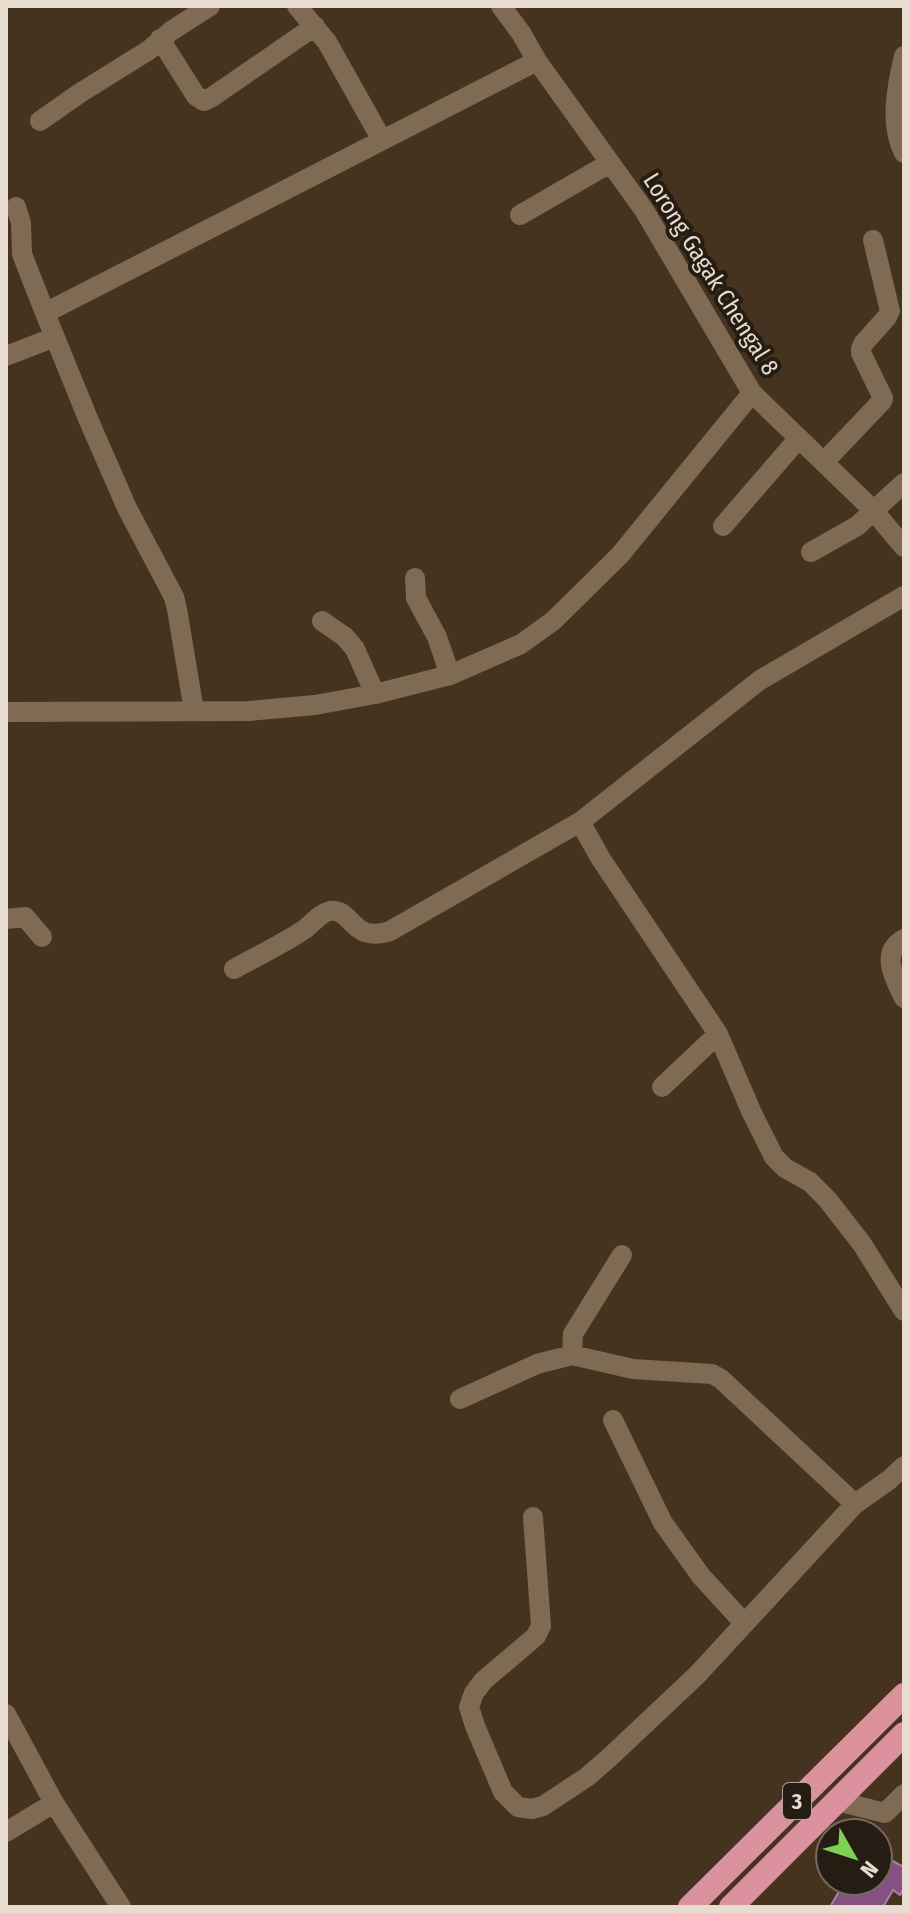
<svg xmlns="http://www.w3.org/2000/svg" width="910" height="1913" font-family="'Fira Sans Condensed',sans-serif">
<rect width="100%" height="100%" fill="#46331f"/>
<path fill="#875082" stroke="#9f879c" stroke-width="2" d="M878 1853 904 1867V1888L900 1895 893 1890 883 1907H830L845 1881H878Z"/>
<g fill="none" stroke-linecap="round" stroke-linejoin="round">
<path stroke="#7f6a54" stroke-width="20" d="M297 6 327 42 382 140
M501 6 521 33 537 61 644 210 752 393 873 510 904 547
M160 39 196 96 204 101 212 97 315 26
M904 56C897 86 889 124 904 153
M40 121 80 93 149 50 171 31 210 6
M16 207 21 223 22 254 45 313
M520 215 610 163
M6 356 55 337
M824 462 882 401 883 398 861 353V349L863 344 887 317 890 311 873 240
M723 526 799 438
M811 552 857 526 904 483
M415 578 416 598 437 637 450 675
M322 621 345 637 355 649 375 694
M194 711 177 609 174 597 127 508 89 421 45 313 537 61
M6 712 249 711 315 705 375 694 450 675 521 644 553 621 620 555 752 393
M6 919 25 917 42 937
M904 939C879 953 895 979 904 998
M234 969C257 956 283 944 305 929 313 923 320 913 330 911 353 908 351 944 390 931L580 822
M718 1034 752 1113 774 1157 785 1168 810 1182 827 1199 862 1244 904 1311
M662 1087 718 1034 601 859 580 822 760 680 904 596
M622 1255 573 1334 572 1355 633 1369 712 1374 721 1379 855 1504
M460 1399 537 1364 572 1355
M613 1420 663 1523 701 1576 744 1623
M533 1517 541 1626 536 1636 483 1681 474 1693 469 1707 475 1726 503 1792 518 1807 532 1809 543 1806 587 1777 611 1756 697 1675 855 1504 889 1480 904 1466
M6 1714 54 1803 121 1907
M837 1801 885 1813 904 1794
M6 1832 54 1803"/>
<path stroke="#dc919e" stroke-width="24" d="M690 1907 904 1695
M731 1907 904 1734"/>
</g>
<g text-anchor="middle" stroke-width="8" stroke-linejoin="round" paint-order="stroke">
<rect fill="#251d14" stroke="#aea398" stroke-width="2" x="783" y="1783" width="28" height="36" rx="6"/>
<g font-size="22" font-weight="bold" fill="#e8dcd0">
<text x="797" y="1809">3</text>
</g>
<g font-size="24" fill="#e8dcd0" stroke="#251d14">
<text transform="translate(711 274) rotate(58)" y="8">Lorong Gagak Chengal 8</text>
</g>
</g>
<rect width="910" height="1913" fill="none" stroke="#e8dcd0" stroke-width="16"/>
<g transform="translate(854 1857) rotate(129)"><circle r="38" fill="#251d14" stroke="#73695f" stroke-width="2"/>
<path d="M0-6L14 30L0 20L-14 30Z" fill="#7ed153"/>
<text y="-12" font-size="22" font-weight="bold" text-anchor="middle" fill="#e8dcd0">N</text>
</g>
</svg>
